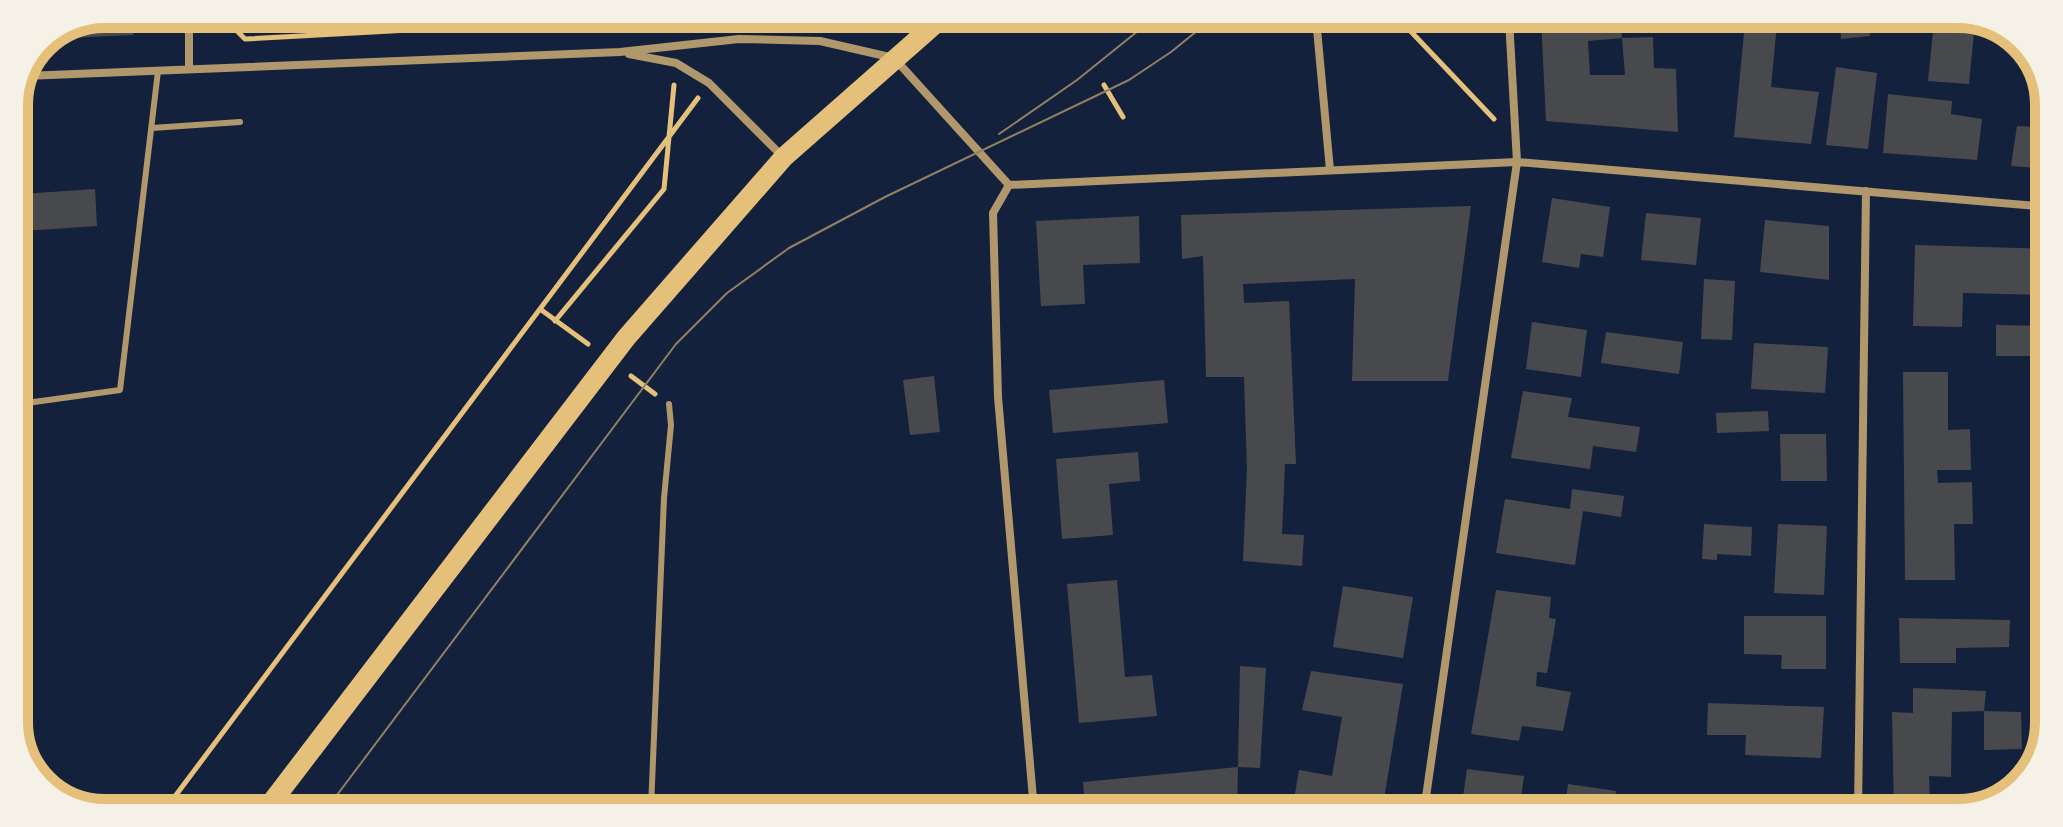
<svg xmlns="http://www.w3.org/2000/svg" width="2063" height="827" font-family="Quicksand,sans-serif">
<rect width="100%" height="100%" fill="#14213d"/>
<path fill="#48494c" d="M105 14H136L133 35 46 39Z
M250 15H358L359 27 248 29Z
M380 15 530 16V19L380 25Z
M1541 19H1620L1622 38 1588 41 1590 75H1625L1622 38 1653 37 1654 68 1676 69 1678 132 1546 121Z
M1934 21 1975 22 1969 84 1928 81Z
M1869 22 1870 36 1841 39 1840 24Z
M1745 23 1777 24 1771 87 1819 92 1811 144 1734 137Z
M1836 67 1877 73 1868 149 1826 145Z
M1888 94 1952 101 1951 114 1982 119 1977 160 1883 153Z
M2017 126 2048 128V169L2011 166Z
M95 189 97 226 24 231 22 194Z
M1552 198 1610 207 1603 257 1581 254 1579 268 1542 262Z
M1471 206 1448 381H1352L1355 279 1243 284 1244 303 1289 301 1296 464H1285L1282 534 1304 535 1302 566 1243 561 1247 469 1244 377H1206L1203 256 1182 259 1181 215Z
M1646 213 1701 218 1696 265 1641 260Z
M1139 216 1140 263 1083 265 1085 304 1041 306 1036 221Z
M1765 220 1829 226V280L1760 272Z
M1915 245 2047 249V295L1963 293 1962 327 1913 326Z
M1704 279 1735 281 1732 340 1701 339Z
M1532 322 1587 330 1581 377 1526 369Z
M1996 325 2044 326V356H1996Z
M1606 332 1683 342 1679 374 1601 363Z
M1754 343 1828 347 1825 393 1751 389Z
M1903 372H1948V430L1970 429 1971 470H1937L1938 483 1972 482 1973 524H1954L1955 580H1905Z
M934 376 940 432 910 435 903 380Z
M1164 380 1168 423 1053 433 1049 390Z
M1523 391 1572 398 1568 417 1640 427 1636 452 1593 446 1590 469 1511 458Z
M1768 411 1769 431 1717 433 1716 413Z
M1780 434H1826L1827 481H1781Z
M1138 452 1140 481 1109 484 1113 535 1062 539 1056 459Z
M1572 489 1624 496 1621 517 1583 511 1575 565 1496 553 1505 499 1570 509Z
M1704 524 1752 527 1751 556 1717 554V560L1702 559Z
M1778 524 1827 526 1824 595 1774 593Z
M1117 580 1125 677 1152 675 1157 716 1079 723 1067 584Z
M1343 586 1413 597 1403 658 1333 647Z
M1496 590 1551 597 1549 618 1556 619 1547 673 1537 672 1536 686 1571 692 1563 731 1522 726 1519 741 1471 734Z
M1744 616H1826V669H1781L1782 655 1744 654Z
M1899 618 2010 620 2009 647 1956 648V663H1900Z
M1240 666 1266 668 1260 768 1238 767Z
M1311 671 1403 684 1382 811H1292L1299 770 1332 776 1342 717 1302 710Z
M1913 688 1986 691 1984 711 2021 712 2022 749 1984 750V711L1952 712 1951 777 1929 776 1930 804H1966V811L1894 813 1892 712 1913 713Z
M1708 703 1824 707 1821 758 1745 755 1746 735H1707Z
M1238 767 1237 810H1204L1205 804 1149 810H1085L1083 782Z
M1467 769 1524 776 1519 811H1461Z
M1568 784 1616 791 1613 812 1565 808Z
M1751 799 1825 800 1824 813 1751 812Z"/>
<g fill="none" stroke-linecap="round" stroke-linejoin="round">
<path stroke="#e5c07b" stroke-width="5" d="M1399 19 1494 119
M231 25 245 39 666 16
M1104 85 1123 117
M540 309 588 344
M555 321 664 189 674 85
M631 376 655 394
M167 807 698 98"/>
<path stroke="#b1986c" stroke-width="6" d="M152 128 240 122
M14 506 27 403 120 390 158 71
M651 808 664 498 671 425 669 404"/>
<path stroke="#b1986c" stroke-width="8" d="M1316 18 1330 170
M629 54 676 63 709 83 782 156
M189 69V14
M25 76 620 52 739 39 820 41 894 58 1009 185 1517 162 2048 207
M1009 185 993 213 998 397 1034 810
M1424 811 1517 162 1509 19
M1858 813 1866 191"/>
<path stroke="#e5c07b" stroke-width="20" d="M268 807 626 338 784 157 943 17"/>
<path stroke="#918062" stroke-width="2" d="M999 134 1077 80 1154 18
M328 807 676 344 727 293 789 248 885 197 1129 80 1171 52 1213 18"/>
</g>
<path d="M0 0H2063V827H0ZM105 28H1958A77 77 0 0 1 2035 105V722A77 77 0 0 1 1958 799H105A77 77 0 0 1 28 722V105A77 77 0 0 1 105 28Z" fill="#f6f1e7" fill-rule="evenodd"/>
<path fill="none" stroke="#e5c07b" stroke-width="10" d="M105 28H1958A77 77 0 0 1 2035 105V722A77 77 0 0 1 1958 799H105A77 77 0 0 1 28 722V105A77 77 0 0 1 105 28Z"/>
</svg>
